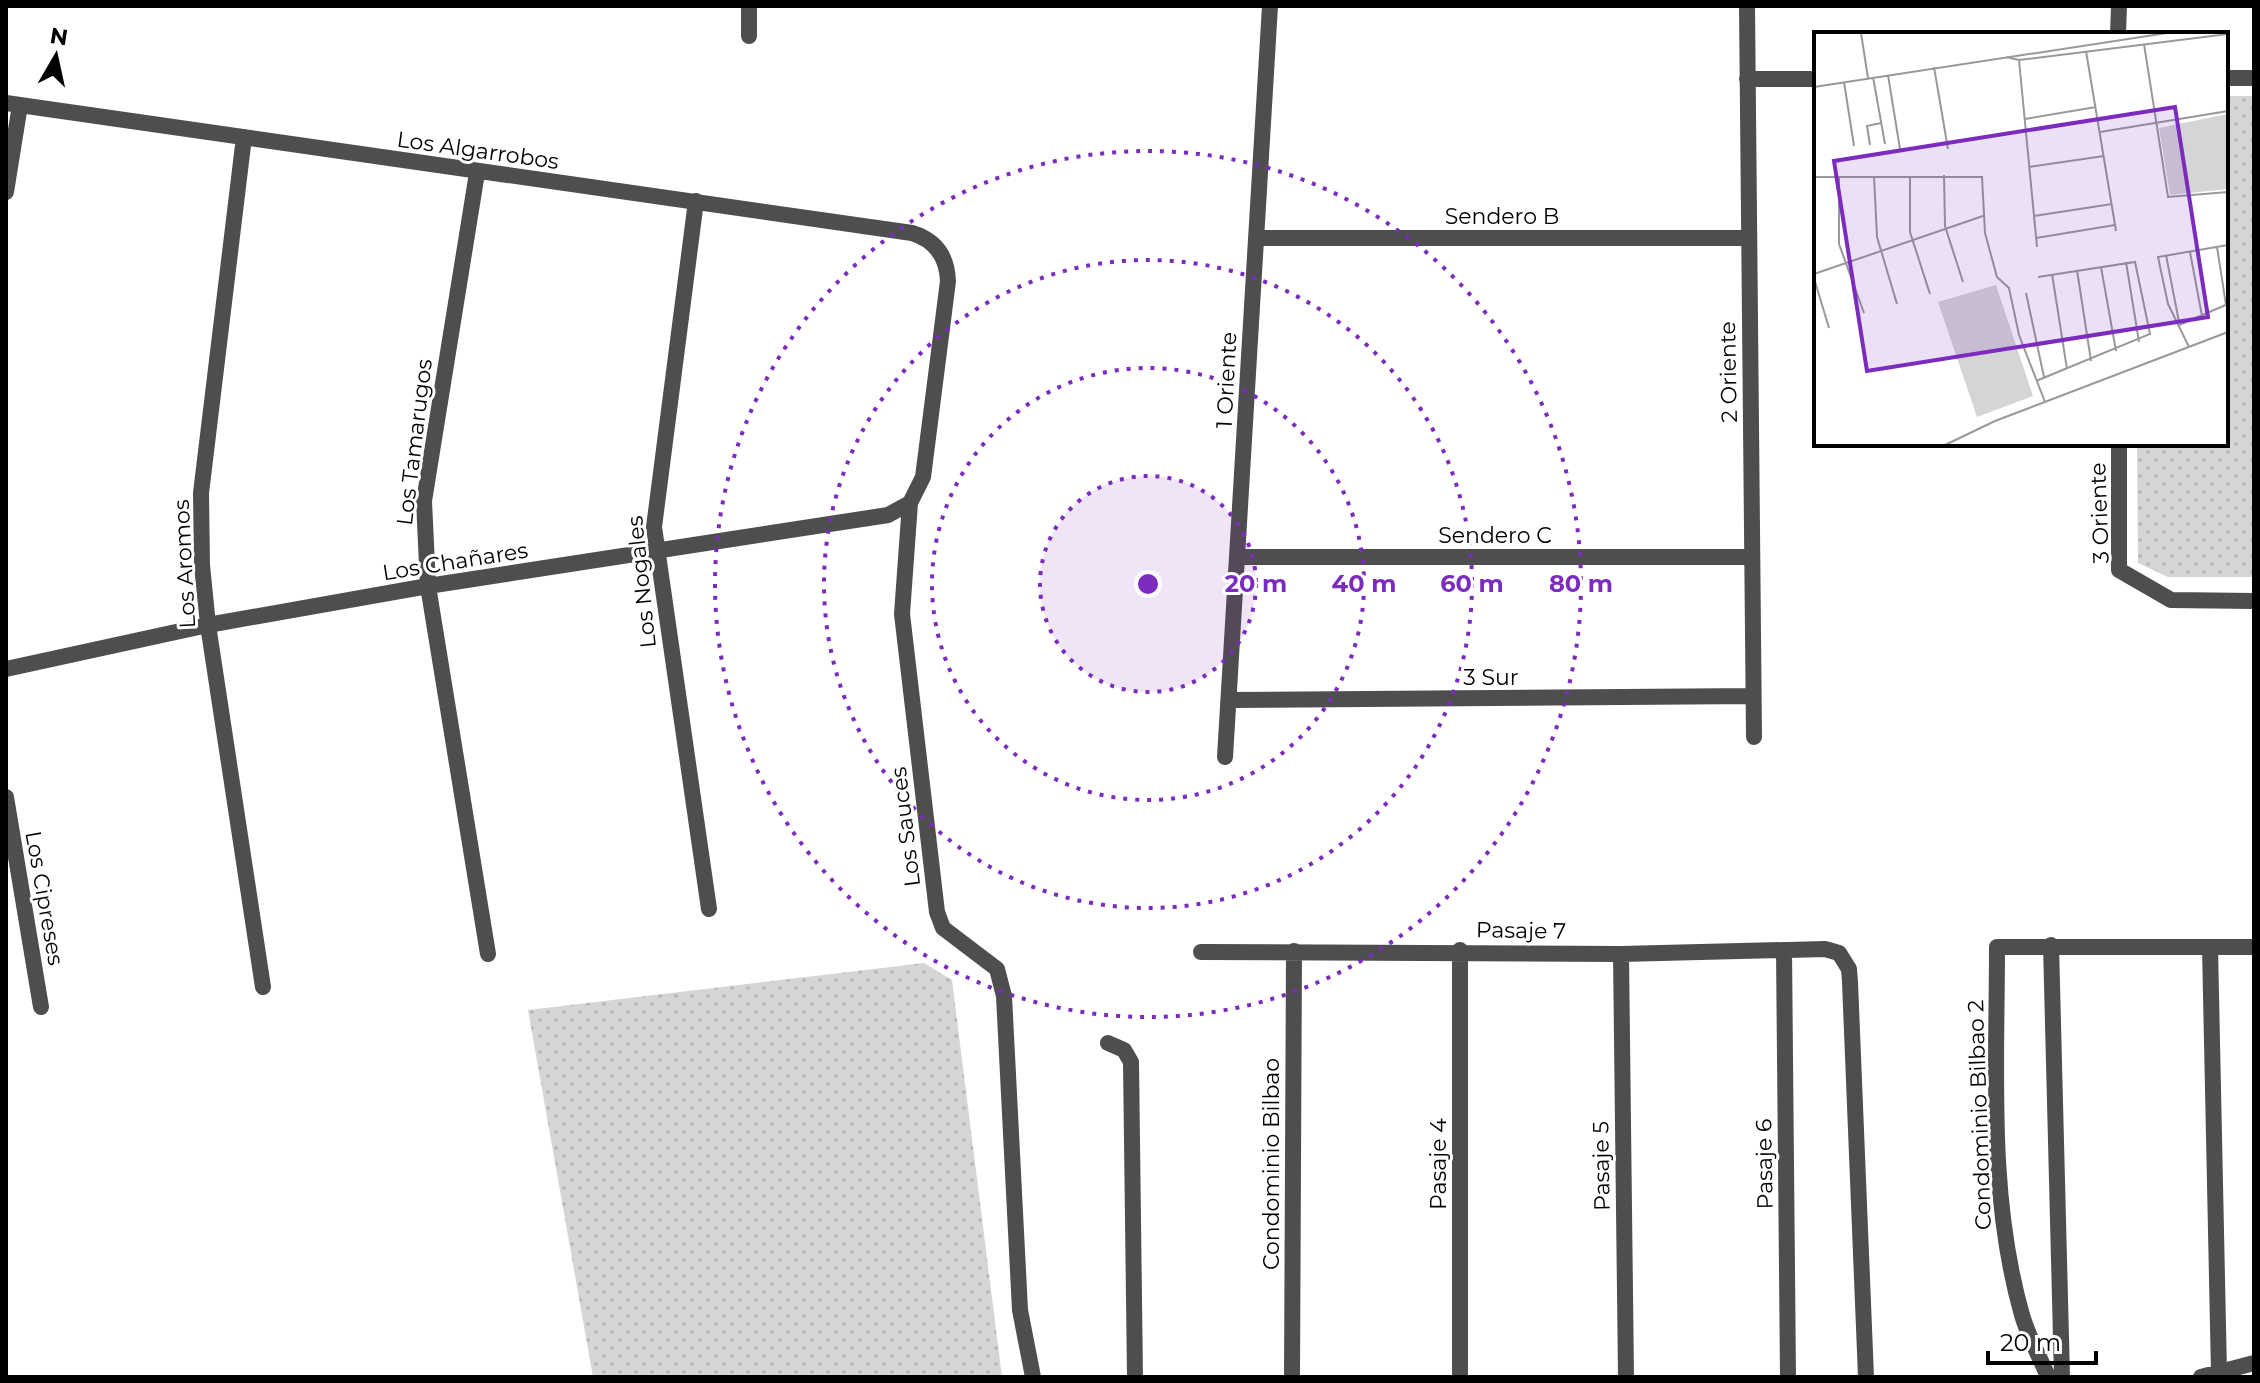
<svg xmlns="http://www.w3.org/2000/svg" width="2260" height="1383" font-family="Montserrat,sans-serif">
<defs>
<pattern id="park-dots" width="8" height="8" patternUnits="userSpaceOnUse" patternTransform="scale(2)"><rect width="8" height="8" fill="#d5d5d5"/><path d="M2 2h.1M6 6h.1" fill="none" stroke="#b5b5b5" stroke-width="1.8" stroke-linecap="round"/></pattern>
</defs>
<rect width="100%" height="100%" fill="#fff"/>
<path fill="url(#park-dots)" d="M2226 96H2254V577H2168L2138 563 2137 444H2226Z
M924 963 952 980 1002 1377H593L528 1010Z"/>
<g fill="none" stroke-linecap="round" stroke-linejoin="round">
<path stroke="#4e4e4e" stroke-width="16" d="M749 6V36
M1747 6 1754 737
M2118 34 2119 6
M2226 78H2254
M1747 79H1816
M6 103 912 233C935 240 947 256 948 281L923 477 910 503 902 614 937 912 943 928 997 969 1004 996 1020 1310 1033 1377
M244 137 201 493 202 565 208 625 263 987
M477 173 424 501 428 586 488 954
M6 192 20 105
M696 201 654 527 709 909
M1256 238H1749
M2119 444V570L2171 600 2254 601
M1237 557H1752
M6 669 208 625 428 586 888 515 910 503
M1229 700 1753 696
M1225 757 1270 6
M6 797 41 1007
M2051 945 2062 1377
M2210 947 2219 1373
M1784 950 1788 1377
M1201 952 1621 954 1825 949 1839 953 1849 969 1850 982 1866 1377
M1621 954 1626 1377
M1108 1043 1124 1050 1131 1062 1135 1377
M1292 1377 1294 951
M1460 1377V950
M2048 1377C2040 1357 2028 1336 2022 1315 1988 1196 1997 1070 1997 947H2254
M2201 1377 2254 1363"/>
</g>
<circle cx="1148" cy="584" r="108" fill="#7b2cbf" fill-opacity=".12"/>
<g fill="none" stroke="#7b2cbf" stroke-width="4" stroke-dasharray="4 8">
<circle cx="1148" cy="584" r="108"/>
<circle cx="1148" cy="584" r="216"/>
<circle cx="1148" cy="584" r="324"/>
<circle cx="1148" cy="584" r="433"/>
</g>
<g text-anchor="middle" stroke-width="6" stroke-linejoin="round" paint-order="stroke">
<g font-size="22" fill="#000" stroke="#fff">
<text transform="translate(478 150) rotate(8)" y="8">Los Algarrobos</text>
<text x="1502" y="224">Sendero B</text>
<text transform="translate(1728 372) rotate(-91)" y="8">2 Oriente</text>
<text transform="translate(1226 380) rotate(-87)" y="8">1 Oriente</text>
<text transform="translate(414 442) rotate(-83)" y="8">Los Tamarugos</text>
<text transform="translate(2099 513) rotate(-92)" y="8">3 Oriente</text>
<text x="1495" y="543">Sendero C</text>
<text transform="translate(455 561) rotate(-9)" y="8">Los Chañares</text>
<text transform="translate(184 564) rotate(-93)" y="8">Los Aromos</text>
<text transform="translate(641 582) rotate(-96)" y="8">Los Nogales</text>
<text x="1491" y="685">3 Sur</text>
<text transform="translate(905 827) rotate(-97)" y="8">Los Sauces</text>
<text transform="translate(45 898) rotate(80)" y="8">Los Cipreses</text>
<text transform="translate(1521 930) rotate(1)" y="8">Pasaje 7</text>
<text transform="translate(1979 1115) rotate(-92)" y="8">Condominio Bilbao 2</text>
<text transform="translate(1271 1164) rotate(-90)" y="8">Condominio Bilbao</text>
<text transform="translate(1438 1164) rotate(-90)" y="8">Pasaje 4</text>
<text transform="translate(1764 1164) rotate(-91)" y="8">Pasaje 6</text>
<text transform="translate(1601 1166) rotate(-91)" y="8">Pasaje 5</text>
</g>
</g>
<g transform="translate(1814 32)">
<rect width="414" height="414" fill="#fff"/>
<path d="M414 82V157L356 163 345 96ZM182 253 219 364 163 385 124 270Z" fill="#d5d5d5"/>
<path fill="none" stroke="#999" stroke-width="2" d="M47 1 54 46M330 12 354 165 414 160M272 19 302 199M192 25 205 28 414 2M205 28 223 215M120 35 134 117M74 43 86 117M59 45 71 112M30 50 40 114M0 55 353 1M211 87 282 75M286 100 414 79M56 113 53 94 67 91M215 135 290 124M130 143 131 194 149 250M60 144 63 205 83 272M96 144V200L116 262M0 145H168L171 201 183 245 195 256 205 303 231 370M25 145V212L50 281M220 184 298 172M222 206 301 193M403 215 412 273M376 220 388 284M352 223 365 290M312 230 325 310M287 235 302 319M263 238 277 329M0 242 169 184M238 242 253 337M0 246 15 296M212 261 230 345M365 293 414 272M375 315 354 272 344 225 414 213M222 349 336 302 321 230 224 245M131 413 181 389 414 300"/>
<path fill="#7b2cbf" fill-opacity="0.15" stroke="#7b2cbf" stroke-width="4" d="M361 75 394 285 53 339 20 129Z"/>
<rect width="414" height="414" fill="none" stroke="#000" stroke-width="4"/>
</g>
<circle cx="1148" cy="584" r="12" fill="#7b2cbf" stroke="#fff" stroke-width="4"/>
<g font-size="24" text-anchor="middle" font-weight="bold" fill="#7b2cbf" stroke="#fff" stroke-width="6" stroke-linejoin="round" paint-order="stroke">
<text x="1256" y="592">20 m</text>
<text x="1364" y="592">40 m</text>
<text x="1472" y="592">60 m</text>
<text x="1581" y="592">80 m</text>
</g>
<rect width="2260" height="1383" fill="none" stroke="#000000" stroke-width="16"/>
<g transform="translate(56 56) rotate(9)" stroke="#ffffff" stroke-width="6" paint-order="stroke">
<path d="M0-6L14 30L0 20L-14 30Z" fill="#000000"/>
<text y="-12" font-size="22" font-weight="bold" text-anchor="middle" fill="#000000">N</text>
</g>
<path d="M1988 1351v12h108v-12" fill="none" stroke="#000000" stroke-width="4"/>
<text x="2000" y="1351" font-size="24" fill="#000000" stroke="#ffffff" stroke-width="6" paint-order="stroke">20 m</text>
</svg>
